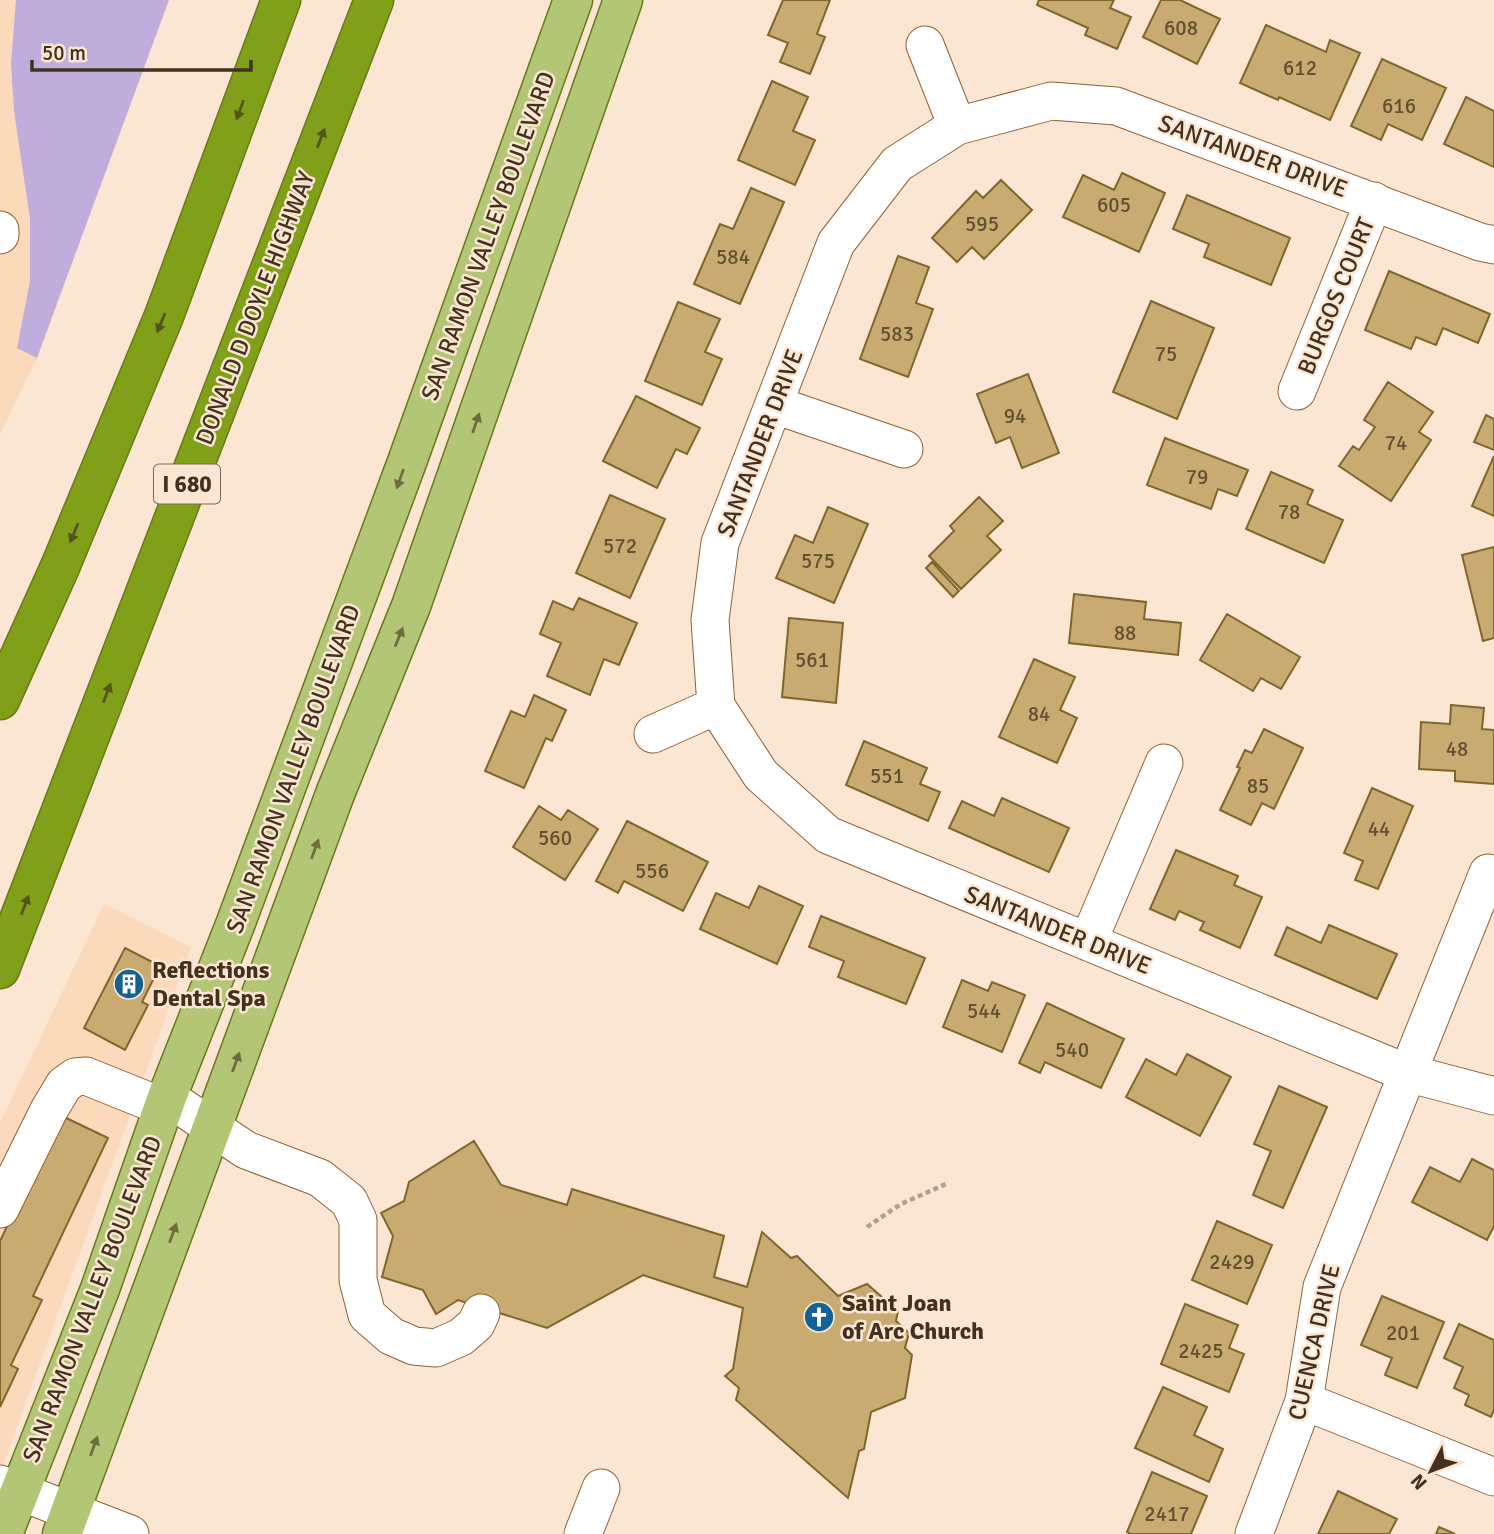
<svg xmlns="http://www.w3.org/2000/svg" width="1494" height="1534" font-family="Signika,sans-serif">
<rect width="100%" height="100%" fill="#fbe6d4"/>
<path fill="#fcd9bb" d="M0 0H169L80 236 37 358 0 434Z
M104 904 191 947 0 1474V1123Z"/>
<path fill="#bfaddb" d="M16 0H169L37 358 17 348 30 281V219L14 111 11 64Z"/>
<path fill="#c9ab71" stroke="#81662c" stroke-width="2" d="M783 0H830L817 34 825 37 810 74 780 62 788 43 768 35Z
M1039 0H1114L1110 8 1131 17 1117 49 1085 35 1088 28 1037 5Z
M1161 0H1180L1220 19 1197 64 1143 37Z
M1266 25 1326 52 1330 40 1360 53 1330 120 1279 97 1278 100 1240 83Z
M1382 59 1446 88 1422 140 1388 124 1381 140 1351 126Z
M772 81 808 97 793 131 815 140 795 185 738 160Z
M1466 97 1494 111V167L1444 144Z
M1122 173 1165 193 1139 252 1063 217 1083 175 1114 190Z
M1001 180 1032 210 984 259 972 247 957 262 932 238 976 191 983 198Z
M751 188 784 202 740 304 694 284 720 224 733 229Z
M1187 195 1290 238 1271 285 1204 257 1209 244 1173 229Z
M898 256 929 267 916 303 933 309 908 377 860 359Z
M1389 271 1490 314 1478 343 1443 328 1436 345 1416 337 1411 349 1365 330Z
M1151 301 1214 328 1177 419 1113 392Z
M678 302 720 319 705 352 722 359 702 405 645 381Z
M1028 374 1059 453 1022 468 1010 437 996 443 977 394Z
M1388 382 1433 412 1419 432 1431 440 1391 501 1339 466 1353 446 1359 450 1375 427 1364 420Z
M636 396 700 428 687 454 676 449 657 488 603 461Z
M1486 415 1494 419V450L1474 442Z
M1165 438 1248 470 1237 496 1218 489 1211 509 1147 485Z
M1494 456V516L1472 506Z
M1271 472 1313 490 1307 504 1343 520 1324 563 1246 529Z
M610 495 665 519 630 598 576 573Z
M979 497 1003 521 987 536 1001 550 961 589 929 556 954 531 950 526Z
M828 507 868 524 834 603 776 578 795 535 813 543Z
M1494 547V638L1483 641 1462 555Z
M932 562 959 591 953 597 926 568Z
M1074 594 1146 602 1144 619 1181 623 1178 655 1069 643Z
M579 598 637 623 619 665 604 659 590 695 547 676 561 643 540 634 553 601 573 610Z
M1227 614 1300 657 1281 689 1261 678 1253 691 1200 660Z
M789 618 843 623 836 703 782 697Z
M1034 659 1075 677 1060 710 1077 718 1057 763 999 737Z
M534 695 566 710 552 741 546 738 524 788 485 771 511 711 525 717Z
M1451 705 1484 708 1482 729 1494 730V784L1455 781V771L1419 769 1421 722 1450 724Z
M1264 729 1303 748 1274 809 1262 803 1251 825 1220 810 1240 768 1237 767 1245 750 1252 753Z
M864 741 927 768 920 784 940 792 928 821 846 785Z
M1372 788 1413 806 1378 889 1355 880 1363 861 1344 853Z
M1002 798 1069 828 1049 872 949 828 962 801 994 816Z
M539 806 561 820 568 810 598 829 565 880 513 847Z
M627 821 708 862 683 911 624 881 618 893 596 881Z
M1176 850 1238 876 1234 885 1262 897 1240 948 1200 930 1204 922 1179 911 1175 920 1150 909Z
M759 886 803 906 777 964 700 929 716 893 749 908Z
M821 916 925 958 906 1004 838 977 844 961 809 947Z
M1329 925 1397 954 1377 999 1275 955 1287 927 1321 943Z
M125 948 160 966 142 1002 148 1005 125 1050 84 1028Z
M962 980 988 991 992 982 1025 995 1002 1052 943 1027Z
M1047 1003 1124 1039 1101 1088 1045 1062 1040 1073 1019 1063Z
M1187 1054 1231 1077 1200 1136 1126 1097 1146 1059 1176 1075Z
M1279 1086 1327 1107 1283 1208 1253 1195 1271 1151 1254 1144Z
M60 1115 108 1138 33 1296 42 1300 11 1365 18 1369 0 1407V1241Z
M474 1141 501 1185 567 1205 572 1189 724 1236 714 1277 747 1287 762 1232 791 1258 797 1256 838 1296 867 1284 898 1311 896 1321 909 1333 905 1348 912 1355 905 1398 871 1412 864 1449 859 1451 848 1498 736 1400 739 1388 725 1376 733 1369 743 1308 643 1275 547 1328 458 1300 436 1314 423 1290 382 1277 393 1236 381 1213 404 1201 409 1182Z
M1472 1159 1494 1170V1226L1487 1240 1412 1202 1430 1167 1460 1182Z
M1217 1221 1272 1245 1247 1304 1192 1280Z
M1382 1296 1444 1322 1417 1388 1385 1375 1392 1358 1361 1345Z
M1185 1304 1238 1325 1229 1348 1244 1354 1229 1392 1161 1364Z
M1459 1324 1494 1340V1410L1491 1417 1465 1405 1469 1395 1454 1388 1463 1367 1444 1358Z
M1163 1387 1207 1407 1194 1435 1223 1449 1209 1482 1135 1448Z
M1152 1472 1207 1496 1191 1534H1131L1127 1532Z
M1338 1491 1397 1519 1389 1534H1318Z
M1439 1527 1455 1534H1436Z"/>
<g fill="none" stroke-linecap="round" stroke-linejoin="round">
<g stroke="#8e6136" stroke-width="39">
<path id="minor" d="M925 45 957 126
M0 230V235
M1494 245 1480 242 1116 106 1051 101 957 126 897 164 836 243 720 543 710 620 716 706 761 775 828 835 1407 1073 1494 1096
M1297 391 1374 201
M775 405 904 449
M653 734 716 706
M1088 942 1164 763
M167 1097 246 1150 320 1178 349 1201 358 1220V1280L367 1315 391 1336 414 1346 436 1348 461 1337 476 1324 481 1313
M0 1209 49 1110 64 1085 75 1077 86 1076 163 1107
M1304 1401 1494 1477
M0 1484 130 1534
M583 1534 601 1488
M1254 1534 1304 1401 1322 1287 1488 873"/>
</g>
<g stroke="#6b791a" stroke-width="41">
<path id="major" d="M3 1534 100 1289 167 1097 235 925 407 462 573 0
M62 1534 335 794 411 606 623 0"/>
</g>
<g stroke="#6b791a" stroke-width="41">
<path id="highway" d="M0 700 60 567 164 316 281 0
M0 969 374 0"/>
</g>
<path stroke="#b39f8c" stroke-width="4.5" stroke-dasharray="5 3.5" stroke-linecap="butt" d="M867 1227 901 1204 946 1184"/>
<use href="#minor" stroke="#fff" stroke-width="37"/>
<use href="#major" stroke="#b3c675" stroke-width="38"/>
<use href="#highway" stroke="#80a019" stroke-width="38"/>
</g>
<defs><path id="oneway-solid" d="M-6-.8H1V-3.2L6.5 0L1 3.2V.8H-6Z" transform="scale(1.75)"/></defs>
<g fill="#55521c">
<use href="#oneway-solid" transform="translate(240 110) rotate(110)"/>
<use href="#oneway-solid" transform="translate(321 138) rotate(-69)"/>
<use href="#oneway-solid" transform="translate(161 323) rotate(112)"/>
<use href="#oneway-solid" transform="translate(74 533) rotate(113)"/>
<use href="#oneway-solid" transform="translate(107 693) rotate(-69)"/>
<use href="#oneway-solid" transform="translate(25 905) rotate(-69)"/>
</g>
<g fill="#706c40">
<use href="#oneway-solid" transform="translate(476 423) rotate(-71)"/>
<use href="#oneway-solid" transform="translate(400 479) rotate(110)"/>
<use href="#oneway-solid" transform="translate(399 637) rotate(-68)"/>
<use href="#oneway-solid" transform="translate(315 849) rotate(-70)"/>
<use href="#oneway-solid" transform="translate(236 1062) rotate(-70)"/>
<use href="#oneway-solid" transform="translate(173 1233) rotate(-70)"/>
<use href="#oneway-solid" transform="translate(94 1446) rotate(-70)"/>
</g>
<defs>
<g id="building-disc" transform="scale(1.575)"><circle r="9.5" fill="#136295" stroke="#fbe6d4"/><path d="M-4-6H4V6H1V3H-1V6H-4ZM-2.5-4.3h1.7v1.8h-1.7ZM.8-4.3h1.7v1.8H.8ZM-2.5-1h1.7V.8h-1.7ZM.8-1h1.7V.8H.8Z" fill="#fff"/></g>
<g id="church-disc" transform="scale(1.575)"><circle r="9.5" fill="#136295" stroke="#fbe6d4"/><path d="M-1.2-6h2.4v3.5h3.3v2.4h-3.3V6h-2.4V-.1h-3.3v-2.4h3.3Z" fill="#fff"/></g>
</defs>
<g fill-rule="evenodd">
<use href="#building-disc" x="129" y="984"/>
<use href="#church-disc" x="819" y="1317"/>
</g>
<g text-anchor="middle" stroke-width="5" stroke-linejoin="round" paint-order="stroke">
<g font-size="21" fill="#644f32">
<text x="1181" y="35">608</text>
<text x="1300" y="75">612</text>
<text x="1399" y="113">616</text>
<text x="1114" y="212">605</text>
<text x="982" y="231">595</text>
<text x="733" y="264">584</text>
<text x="897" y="341">583</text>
<text x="1166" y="361">75</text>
<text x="1015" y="423">94</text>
<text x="1396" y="450">74</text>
<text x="1197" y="484">79</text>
<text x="1289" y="519">78</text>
<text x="620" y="553">572</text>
<text x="818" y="568">575</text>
<text x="1125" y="640">88</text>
<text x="812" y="667">561</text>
<text x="1039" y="721">84</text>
<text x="1457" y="756">48</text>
<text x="887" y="783">551</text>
<text x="1258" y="793">85</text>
<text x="1379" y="836">44</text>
<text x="555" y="845">560</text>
<text x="652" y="878">556</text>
<text x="984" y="1018">544</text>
<text x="1072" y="1057">540</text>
<text x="1232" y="1269">2429</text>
<text x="1403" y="1340">201</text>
<text x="1201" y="1358">2425</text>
<text x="1167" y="1521">2417</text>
</g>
<rect fill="#fbe6d4" stroke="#7a6754" stroke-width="2" x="154" y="464.5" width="66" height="39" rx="5"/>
<g font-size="23" font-weight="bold" fill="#43301d">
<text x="187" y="492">I 680</text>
</g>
<g font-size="24" fill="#43301d" stroke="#fbe6d4">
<text transform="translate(1253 156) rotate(20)" y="8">SANTANDER DRIVE</text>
<text transform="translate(488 236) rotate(-70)" y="8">SAN RAMON VALLEY BOULEVARD</text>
<text transform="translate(1336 296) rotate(-68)" y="8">BURGOS COURT</text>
<text transform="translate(255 308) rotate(-69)" y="8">DONALD D DOYLE HIGHWAY</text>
<text transform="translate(760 443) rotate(-69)" y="8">SANTANDER DRIVE</text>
<text transform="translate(293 769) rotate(-70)" y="8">SAN RAMON VALLEY BOULEVARD</text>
<text transform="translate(1058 930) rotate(22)" y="8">SANTANDER DRIVE</text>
<text transform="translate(92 1299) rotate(-69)" y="8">SAN RAMON VALLEY BOULEVARD</text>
<text transform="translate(1314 1342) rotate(-77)" y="8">CUENCA DRIVE</text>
</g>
<g font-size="24" font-weight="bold" fill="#43301d" stroke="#fbe6d4" text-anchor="start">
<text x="152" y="978">Reflections<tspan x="152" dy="28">Dental Spa</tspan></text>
<text x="842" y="1311">Saint Joan<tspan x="842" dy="28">of Arc Church</tspan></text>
</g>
</g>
<g transform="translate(1431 1471) rotate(228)" stroke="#fbe6d4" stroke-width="5" paint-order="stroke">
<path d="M0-5L12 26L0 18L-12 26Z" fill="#43301d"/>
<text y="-10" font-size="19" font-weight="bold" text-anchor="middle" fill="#43301d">N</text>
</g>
<path d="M32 60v10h219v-10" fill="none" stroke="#43301d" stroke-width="3.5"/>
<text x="42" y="60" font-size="21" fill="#43301d" stroke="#fbe6d4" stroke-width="5" paint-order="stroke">50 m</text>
</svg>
